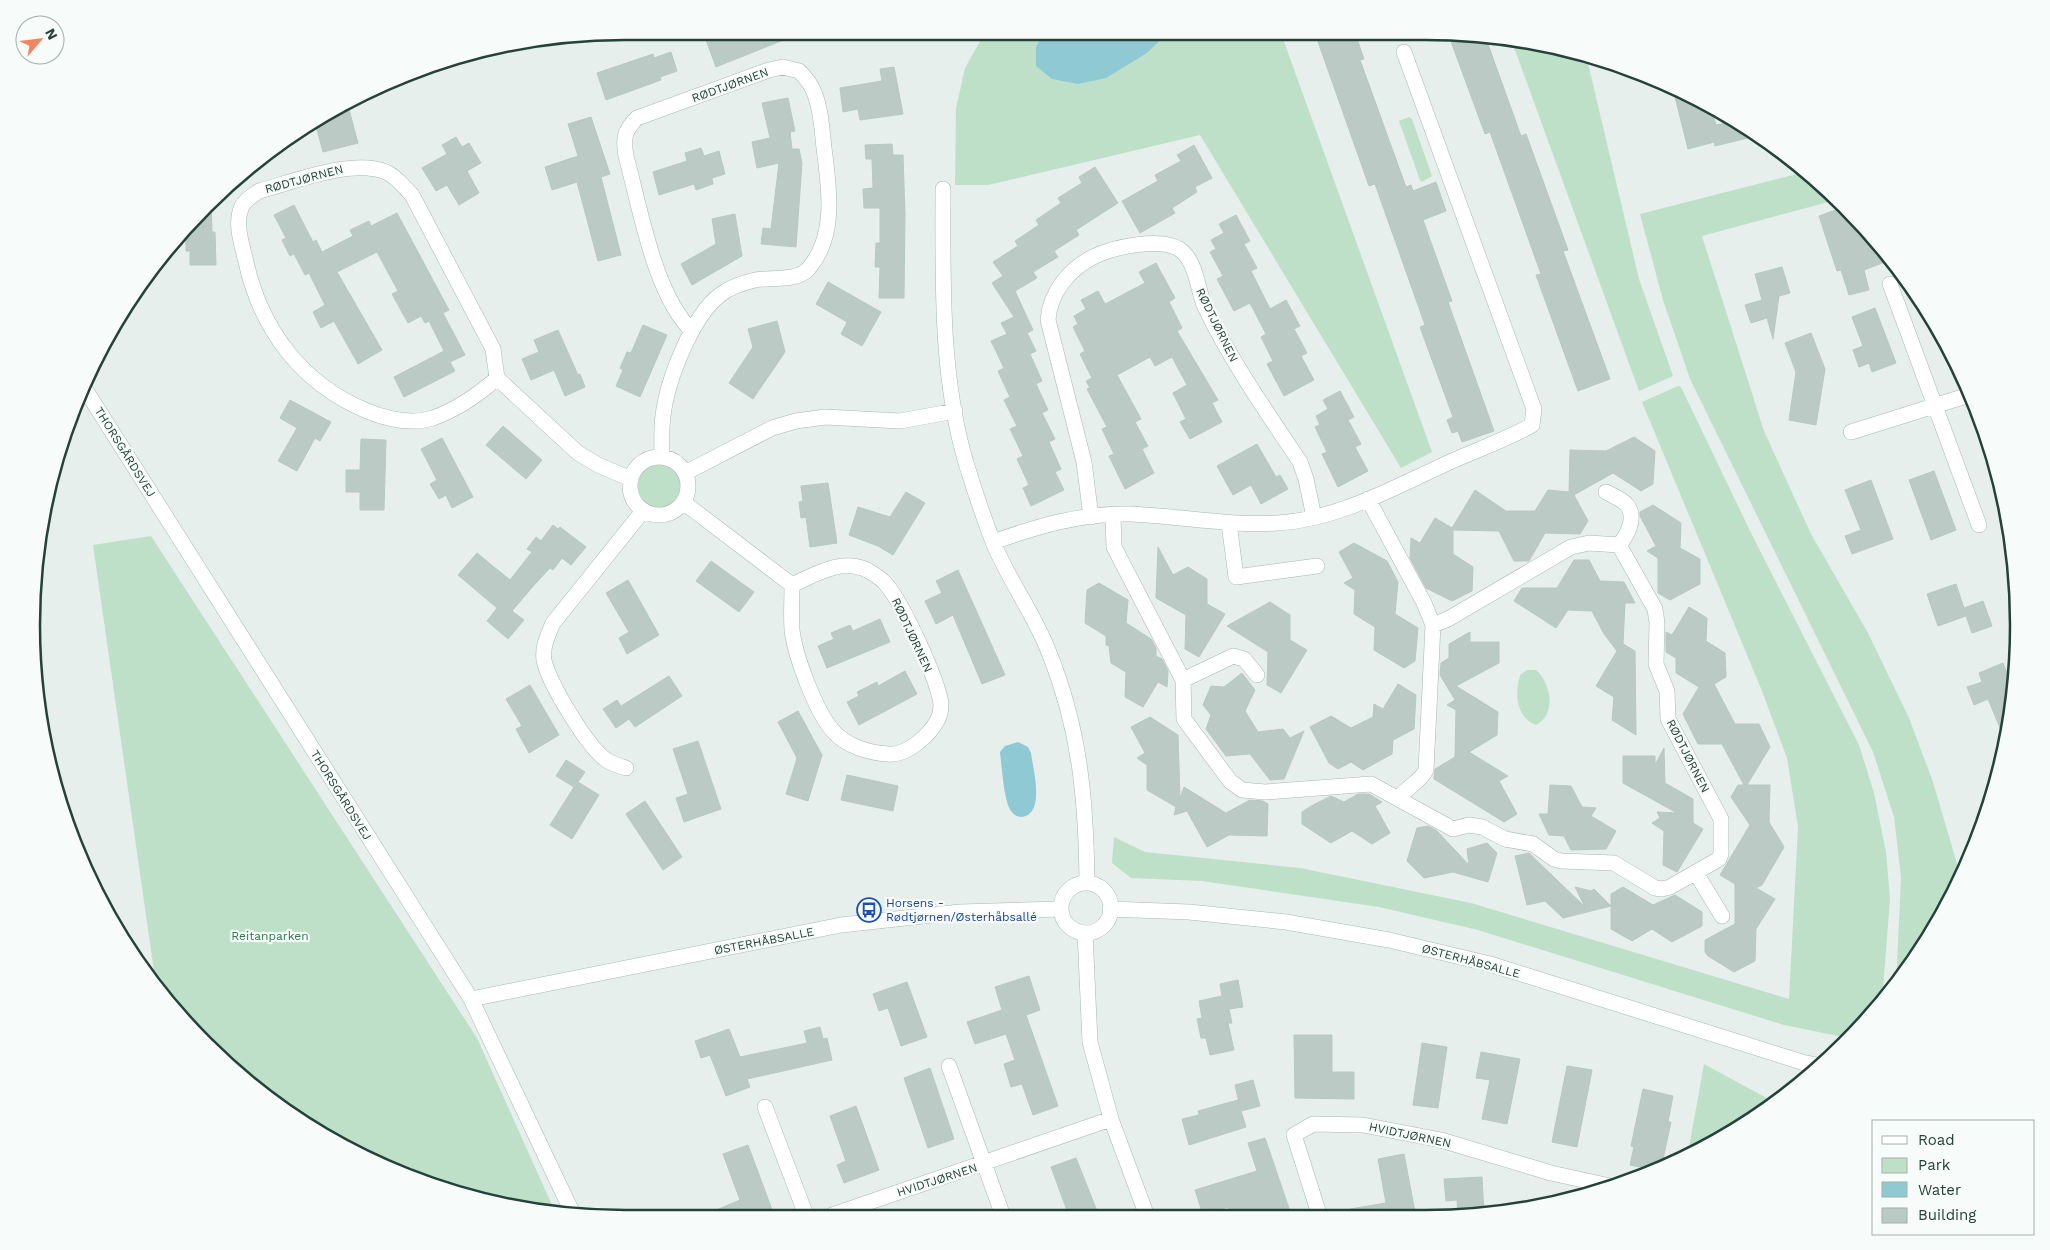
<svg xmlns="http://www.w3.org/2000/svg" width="2050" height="1250" font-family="'Work Sans',sans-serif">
<rect width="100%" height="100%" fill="#e6efeb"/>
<path fill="#bfe0c8" d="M983 36H1041L1036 47 1147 53 1165 36H1282L1432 452 1401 468 1200 135 988 185H955L956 108 965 68Z
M1511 39 1587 59 1639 279 1673 376 1639 391Z
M1409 117 1412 119 1432 176 1422 182 1420 180 1399 121Z
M1805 172 1836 200 1702 236 1764 431 1811 534 1868 633 1909 718 1933 782 1960 874 1958 887 1896 987 1901 877 1894 817 1873 752 1690 379 1663 300 1640 214Z
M1678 386 1681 387 1752 535 1859 745 1874 793 1886 852 1890 899 1882 1002 1848 1038 1784 1025 1478 930 1379 907 1202 881 1131 878 1112 863 1114 837 1145 852 1300 868 1471 903 1789 999 1798 827 1787 758 1762 691 1642 402Z
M638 486a22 22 0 1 1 44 0a22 22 0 1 1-44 0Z
M151 536 477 1038 556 1214H548L398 1174 264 1096 205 1045 156 985 93 545Z
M1527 670H1536C1551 683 1557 714 1536 725 1515 716 1515 694 1520 675Z
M1704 1064 1774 1102 1722 1139 1688 1153Z"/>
<path fill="#8ec9d4" d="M1041 36H1165L1147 53 1106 78 1078 84 1052 79 1036 66V47Z
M1018 742 1028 747 1031 753C1033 769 1046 815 1021 817 1015 817 1010 811 1008 805 1003 789 1002 769 1000 752L1005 746Z"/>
<path fill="#bbcac4" stroke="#b8c9c2" d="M718 36H785L786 39 716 67 706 40Z
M1316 36H1356L1364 59 1360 60 1406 187 1411 185 1413 191 1436 182 1446 211 1423 220 1452 301 1448 302 1494 431 1462 442 1458 431 1452 433 1447 420 1453 417 1420 327 1425 325 1375 184 1369 186Z
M1449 36H1485L1521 136 1526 134 1568 250 1563 251 1610 379 1578 391 1536 275 1541 274 1490 132 1485 134Z
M671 52 677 71 660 77 661 80 606 100 597 73 653 54 654 58Z
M894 67 903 114 860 120 858 109 843 112 840 88 882 81 880 69Z
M1673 89 1712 111 1716 125 1731 122 1756 136 1715 146 1714 142 1688 149Z
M788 98 795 131 790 132 792 149H799L802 163 796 247 761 244 763 228 771 229 779 163 757 168 752 142 770 138 762 103Z
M347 102 358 143 323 152 315 122Z
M591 117 610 174 601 177 621 255 598 261 577 182 552 190 545 167 578 156 568 124Z
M456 137 462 147 469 143 481 163 467 171 479 193 459 205 447 185 436 191 422 168 447 154 442 145Z
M892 144 893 155H903L905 215 904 298H879L880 267H875L876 243H880V208H864L863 189 873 188 872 159H866L865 145Z
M1194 145 1212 178 1195 187 1197 192 1172 208 1175 213 1140 233 1122 201 1158 181 1155 175 1181 161 1177 155Z
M701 148 704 156 719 151 725 174 712 178 713 184 696 190 694 184 659 195 653 172 687 161 685 153Z
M1095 167 1118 203 1076 230 1079 235 1054 251 1058 257 1033 272 1037 278 1015 291 1033 330 1027 333 1036 351 1030 354 1042 381 1036 384 1048 410 1042 413 1055 439 1049 442 1061 469 1055 472 1064 490 1031 506 1023 488 1029 485 1017 459 1023 456 1010 429 1017 426 1004 400 1010 397 998 371 1004 368 991 341 1007 334 1001 323 1014 317 992 283 1003 276 993 262 1018 246 1015 241 1039 225 1036 220 1061 203 1058 198 1082 183 1079 177Z
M211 200 212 232H215L216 265H190V251H186V239H177Z
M294 205 313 242 316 240 322 252 353 236 350 230 369 221 371 226 397 213 449 310 443 313 465 355 450 362 455 371 404 397 394 377 444 351 429 321 425 323 421 316 408 323 392 294 398 291 377 252 337 272 382 350 358 364 334 321 321 328 313 312 325 305 309 273 305 275 294 254 290 256 282 240 286 238 274 215Z
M1844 207 1871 233 1890 260 1864 270 1869 290 1849 295 1841 270 1837 271 1819 216Z
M735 214 742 256 692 285 681 264 716 244 712 219Z
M1236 215 1250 241 1244 244 1257 268 1251 271 1270 309 1286 300 1300 326 1294 329 1307 353 1301 356 1314 380 1284 396 1267 364 1273 361 1261 337 1266 334 1250 303 1234 311 1217 279 1223 276 1210 252 1216 249 1211 240 1224 233 1219 224Z
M1156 263 1175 298 1169 302 1182 328 1177 331 1218 400 1212 403 1222 422 1190 439 1180 422 1186 419 1173 393 1187 385 1172 357 1155 366 1150 357 1117 375 1141 419 1135 422 1148 446 1142 449 1154 473 1125 489 1109 456 1114 454 1102 429 1107 427 1087 389 1090 388 1086 381 1092 378 1080 354 1085 351 1073 327 1078 324 1074 316 1086 309 1081 300 1098 291 1105 304 1145 283 1139 272Z
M1782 267 1790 293 1779 296 1773 339 1767 318 1751 323 1745 305 1762 300 1755 274Z
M828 282 881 312 862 346 841 334 847 322 816 304Z
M1875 308 1896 363 1872 372 1869 363 1859 367 1853 350 1863 346 1852 317Z
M777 321 785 352 753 399 729 383 753 347 748 329Z
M643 325 667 335 640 397 616 386 623 370 620 368 627 352 631 353Z
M558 330 578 375 580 374 585 387 565 396 554 370 531 380 522 359 539 352 534 340Z
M1811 333 1825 369 1816 425 1789 420 1796 372 1785 343Z
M1340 391 1354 417 1348 420 1361 444 1355 447 1368 471 1338 487 1322 454 1327 452 1315 427 1320 425 1316 416 1328 409 1323 400Z
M290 400 331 422 320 441 315 438 297 471 278 461 297 428 280 418Z
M503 426 542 460 526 479 486 445Z
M1634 437 1655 451 1653 484 1641 491 1613 473 1574 495 1588 521 1580 534 1545 533 1529 561H1514L1499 531 1453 530V554L1473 567 1472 591 1452 601 1426 588 1410 558 1411 538 1420 543 1435 518 1452 528 1475 490 1506 511H1535L1548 490 1569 492 1570 450 1606 451Z
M442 438 473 497 452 508 446 495 439 499 430 484 437 480 421 449Z
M361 439 386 440 384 510H360V492H346V470H360Z
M1257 444 1276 477 1280 475 1288 489 1261 504 1251 485 1233 495 1217 466Z
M1934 471 1956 530 1931 540 1909 480Z
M1871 480 1893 539 1852 554 1845 536 1861 530 1845 490Z
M828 483 837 543 810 547 806 517 801 518 799 502 803 501 801 486Z
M906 492 925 503 893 555 878 546 849 535 858 507 890 517Z
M1653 505 1681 523 1680 548 1700 559V584L1670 600 1658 593V558L1647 551 1656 546 1640 516V512Z
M553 525 558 529 560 527 586 547 571 565 562 558 553 570 550 568 535 584 512 611 524 620 508 639 487 621 497 608 458 575 477 553 510 580 532 552 527 549 536 537 541 541Z
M1354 543 1387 561 1398 582 1395 614 1418 628 1415 661 1404 668 1374 650 1375 627 1354 614 1355 590 1344 583 1353 578 1339 552Z
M1158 547 1173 575 1188 567 1207 579V604L1225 614 1199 657 1185 649 1186 615 1156 598Z
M1574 560H1589L1600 581 1624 582 1635 603H1625L1623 644 1635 651 1636 735 1612 720 1614 697 1596 686 1617 651 1604 634 1592 611 1568 610 1556 628 1514 601 1522 588H1557Z
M711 561 754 592 739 612 696 581Z
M958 570 1005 675 982 684 953 615 936 624 925 601 942 593 936 581Z
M628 580 659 635 627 654 619 638 629 632 606 593Z
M1099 583 1128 600 1126 623 1151 639 1156 648V656L1162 659 1168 671 1167 687 1158 682 1143 707 1125 697 1126 672 1111 663 1109 646 1106 645V636L1085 623 1087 590Z
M1956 584 1964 608 1983 601 1992 626 1972 633 1966 616 1938 626 1927 594Z
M1270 602 1290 615V640L1307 650 1281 693 1267 685 1268 652 1227 626Z
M1689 607 1707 618 1706 641 1725 653 1726 677 1714 684 1735 724H1759L1770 747 1747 785H1770L1769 822 1784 847 1762 885 1756 888 1775 899 1756 929 1755 961 1734 972 1708 956 1705 952V940L1735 924V884L1720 875 1750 825 1731 797 1738 785H1744L1722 744H1698L1683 714 1699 687 1676 673V658L1666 652V632L1672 635Z
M880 619 890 642 827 668 818 646 834 639 831 633 850 625 853 631Z
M1470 632V642H1499V663L1456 686 1498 712 1497 735 1469 752 1508 776 1499 781 1517 814 1504 822 1434 779 1435 769 1455 757 1456 710 1447 705 1455 700 1440 675 1441 663 1449 658V644Z
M2003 663 2013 689 2005 740 1988 699 1974 705 1967 687 1982 682 1979 673Z
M905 671 917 694 859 725 847 702 859 696 857 692 877 682 878 686Z
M1242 673 1255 690 1245 711 1258 732 1283 729 1290 738 1304 731 1284 779 1270 780 1250 754 1226 756 1206 729 1211 715 1203 705 1211 686 1224 687Z
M669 676 682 696 635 727 629 719 616 728 603 709 617 700 621 706Z
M1398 684 1416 695 1414 729 1393 740 1392 754 1363 770 1351 762 1338 769 1329 763 1310 727 1331 716 1351 728 1373 717 1374 704 1383 709Z
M530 685 559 735 529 753 516 729 522 726 506 699Z
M798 711 822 755 808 801 786 794 797 758 778 722Z
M1150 717 1178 735 1180 798 1184 787 1226 813 1250 800 1263 801 1268 804 1267 836 1229 835 1207 847 1187 811 1174 815 1176 807 1147 790V765L1137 758 1145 753 1131 727Z
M698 741 721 809 684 822 676 798 688 794 673 749Z
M1664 748 1665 783 1693 799V823L1703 829 1677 872 1663 865 1664 831 1652 823 1660 818 1657 812 1677 813 1623 783V756H1655V765Z
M566 760 585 772 578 782 599 795 572 839 550 825 574 787 556 776Z
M847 775 898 786 893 811 841 800Z
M1550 785 1571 786 1582 807 1596 808 1591 816 1616 831 1606 849 1571 850 1564 836 1549 835 1539 814H1548Z
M1358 794H1369L1382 802 1375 806 1390 833 1372 844 1352 831 1331 843 1302 824V812L1311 806 1331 796 1344 802Z
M645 801 682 857 663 870 626 814Z
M1428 826 1436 830 1469 865 1467 849 1487 843 1497 853 1488 882 1453 872 1424 878 1407 861 1417 828Z
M1529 853 1585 907 1575 887 1591 891 1594 889 1611 906 1563 918 1545 901 1527 905 1515 856Z
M1623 887 1653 905 1675 895 1702 912V926L1672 942 1652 929 1632 941 1611 929V894Z
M1029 976 1040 1010 1026 1015 1058 1106 1033 1115 1022 1084 1011 1087 1004 1064 1015 1060 1006 1034 975 1044 967 1022 1002 1010 995 987Z
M1238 980 1243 1007 1229 1009 1232 1023H1228L1234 1050 1210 1055 1206 1038H1201L1197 1019 1202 1018 1199 1001 1222 996 1220 984Z
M907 982 927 1037 901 1046 888 1008 879 1011 873 994Z
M820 1027 823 1039 827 1038 832 1060 747 1079 750 1087 726 1096 710 1055 701 1058 695 1041 729 1029 740 1057 807 1043 804 1031Z
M1294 1035H1332V1072H1354V1099L1295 1098Z
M1422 1043 1447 1047 1438 1108 1413 1105Z
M1481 1052 1520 1059 1507 1124 1482 1119 1490 1080 1476 1078Z
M1567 1066 1592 1070 1577 1147 1552 1142Z
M930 1068 954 1139 928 1148 904 1078Z
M1253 1080 1260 1106 1241 1111 1246 1127 1189 1145 1182 1119 1199 1115 1198 1111 1238 1100 1240 1107 1235 1085Z
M1643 1089 1673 1096 1668 1122H1671L1662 1164 1650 1169 1630 1165 1634 1147 1631 1146Z
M856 1106 879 1170 844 1183 837 1165 846 1161 830 1116Z
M1265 1138 1292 1217 1229 1216 1228 1207 1203 1215 1195 1190 1257 1171 1248 1143Z
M748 1145 774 1215 707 1214 740 1200 723 1154Z
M1404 1154 1416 1217H1350V1209L1386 1203 1378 1159Z
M1076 1158 1099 1216H1069L1051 1167Z
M1482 1177 1484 1214 1458 1217 1457 1200 1446 1201 1444 1179Z"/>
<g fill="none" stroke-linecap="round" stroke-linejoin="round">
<g stroke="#a8b8b2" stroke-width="16">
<path id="street" d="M943 189C943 280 940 375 966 463 974 489 983 516 993 542 1008 579 1033 612 1048 650 1080 728 1086 799 1087 882
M1890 284 1979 525
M497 378C478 395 458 409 433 418 411 425 387 419 367 411 302 384 261 330 246 262 242 244 234 224 242 206 246 199 252 196 259 191 293 182 353 158 386 172 397 177 404 187 412 195L493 349 497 378 578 453 598 465 631 479
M1851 432 1969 395
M662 457C662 444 661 429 663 416 667 381 692 316 720 295 730 287 742 283 755 280 770 277 798 282 809 268 837 235 829 187 824 148 822 129 821 110 814 92 811 84 805 77 799 71L783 67 769 70 637 118C624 131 623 139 626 156 640 207 654 294 692 331
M630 486a29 29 0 1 1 58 0a29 29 0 1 1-58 0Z
M685 473 772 428 796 421 825 417 900 421 955 411
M1606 492C1613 496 1622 499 1627 505 1637 517 1627 536 1619 545
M1368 499 1424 603 1433 625 1426 770C1421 781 1407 787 1399 798
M683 502 792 585C816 574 841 558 867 570 872 573 879 577 883 581 901 598 938 680 941 704 941 708 940 715 938 719 930 735 907 756 888 754 869 753 846 746 833 731 816 712 795 656 792 630 791 615 792 599 792 585
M1113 515 1114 547 1183 680 1184 719 1230 781 1242 790 1265 792 1371 784 1453 829 1469 825 1482 827 1505 839 1533 844 1554 859 1561 861 1614 863 1655 888 1662 889 1670 887 1719 859 1721 854V819L1668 719 1667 691 1656 664 1657 623 1655 609 1619 545 1589 543 1571 547 1448 619 1433 625
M1091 517 1084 462 1048 320C1050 292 1070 268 1095 256 1114 247 1161 237 1179 249 1197 261 1197 289 1205 307 1231 361 1266 411 1300 462L1306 479 1314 517
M1229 523 1236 577 1317 566
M993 542C1038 526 1082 513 1130 514 1179 516 1228 526 1278 523 1340 519 1397 486 1452 461 1479 449 1507 439 1532 425L1534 409 1404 52
M1183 680 1233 656 1244 659 1257 675
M626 768C620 766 613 764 608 761 589 750 548 682 544 660 542 647 548 635 553 623L643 511
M1696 873 1722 916
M1085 933 1090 1042 1111 1119 1147 1216
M949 1066 1003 1216
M765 1107 806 1215
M832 1215 1111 1119
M1320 1217 1294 1135 1313 1124 1363 1125 1441 1140 1551 1173 1610 1186"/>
</g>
<g stroke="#a4bbb3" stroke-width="16">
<path id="secondary" d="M85 389 471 999 573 1214
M1061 908a25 25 0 1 1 50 0a25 25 0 1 1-50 0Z
M1110 909 1189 912 1286 922 1389 940 1490 964 1805 1063 1822 1066
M471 999 841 925 960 912 1060 909"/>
</g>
<use href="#street" stroke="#fff" stroke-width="15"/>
<use href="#secondary" stroke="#fff" stroke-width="15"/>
</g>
<defs>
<g id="bus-ring" transform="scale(1.25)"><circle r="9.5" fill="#f7fbf9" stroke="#1a4fb4" stroke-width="1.5"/><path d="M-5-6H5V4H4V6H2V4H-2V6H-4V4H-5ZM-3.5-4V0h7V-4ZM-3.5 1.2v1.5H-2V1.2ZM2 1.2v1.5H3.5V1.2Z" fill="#1a4fb4"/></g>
</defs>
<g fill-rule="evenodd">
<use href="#bus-ring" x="869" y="910"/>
</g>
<g text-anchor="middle" stroke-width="4.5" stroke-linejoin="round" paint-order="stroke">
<g font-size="12" fill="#24423a" stroke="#f7fbf9">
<text transform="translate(730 85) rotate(-20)" y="4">RØDTJØRNEN</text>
<text transform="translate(304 179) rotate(-15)" y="4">RØDTJØRNEN</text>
<text transform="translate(1217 325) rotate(64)" y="4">RØDTJØRNEN</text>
<text transform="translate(125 452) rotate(58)" y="4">THORSGÅRDSVEJ</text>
<text transform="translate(912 635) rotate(65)" y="4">RØDTJØRNEN</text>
<text transform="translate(1688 756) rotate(63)" y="4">RØDTJØRNEN</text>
<text transform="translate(341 795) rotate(58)" y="4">THORSGÅRDSVEJ</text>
<text transform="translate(764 941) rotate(-11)" y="4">ØSTERHÅBSALLE</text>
<text transform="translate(1471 961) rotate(15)" y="4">ØSTERHÅBSALLE</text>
<text transform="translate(1410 1135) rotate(12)" y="4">HVIDTJØRNEN</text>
<text transform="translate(937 1180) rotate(-18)" y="4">HVIDTJØRNEN</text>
</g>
<g font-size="12" fill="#164399" stroke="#f7fbf9" text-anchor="start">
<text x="886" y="907">Horsens -<tspan x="886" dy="14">Rødtjørnen/Østerhåbsallé</tspan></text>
</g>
<g font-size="12" fill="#2d7a4b" stroke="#f7fbf9">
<text x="270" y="940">Reitanparken</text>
</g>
</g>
<path d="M0 0H2050V1250H0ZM625 40H1425A585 585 0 0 1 2010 625V625A585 585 0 0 1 1425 1210H625A585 585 0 0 1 40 625V625A585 585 0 0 1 625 40Z" fill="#f7fbf9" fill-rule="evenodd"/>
<path fill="none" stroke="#24423a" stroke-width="2.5" d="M625 40H1425A585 585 0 0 1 2010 625V625A585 585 0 0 1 1425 1210H625A585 585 0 0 1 40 625V625A585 585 0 0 1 625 40Z"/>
<rect x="1872" y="1120" width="162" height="115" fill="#f7fbf9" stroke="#a3b1ad"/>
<rect x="1882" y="1136" width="25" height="8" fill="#ffffff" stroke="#a3b1ad"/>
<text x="1918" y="1145" font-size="15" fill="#24423a">Road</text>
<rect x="1882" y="1158" width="25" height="15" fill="#bfe0c8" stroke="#a3b1ad"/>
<text x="1918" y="1170" font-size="15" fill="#24423a">Park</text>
<rect x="1882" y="1182" width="25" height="15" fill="#8ec9d4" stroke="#a3b1ad"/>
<text x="1918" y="1195" font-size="15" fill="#24423a">Water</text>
<rect x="1882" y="1208" width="25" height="15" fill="#bbcac4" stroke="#a3b1ad"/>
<text x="1918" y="1220" font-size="15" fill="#24423a">Building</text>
<g transform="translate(40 40) rotate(62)"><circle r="24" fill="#f7fbf9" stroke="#a3b1ad"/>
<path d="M0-4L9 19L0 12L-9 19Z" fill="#f4845f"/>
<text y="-8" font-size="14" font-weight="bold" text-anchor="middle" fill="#24423a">N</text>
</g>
</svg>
